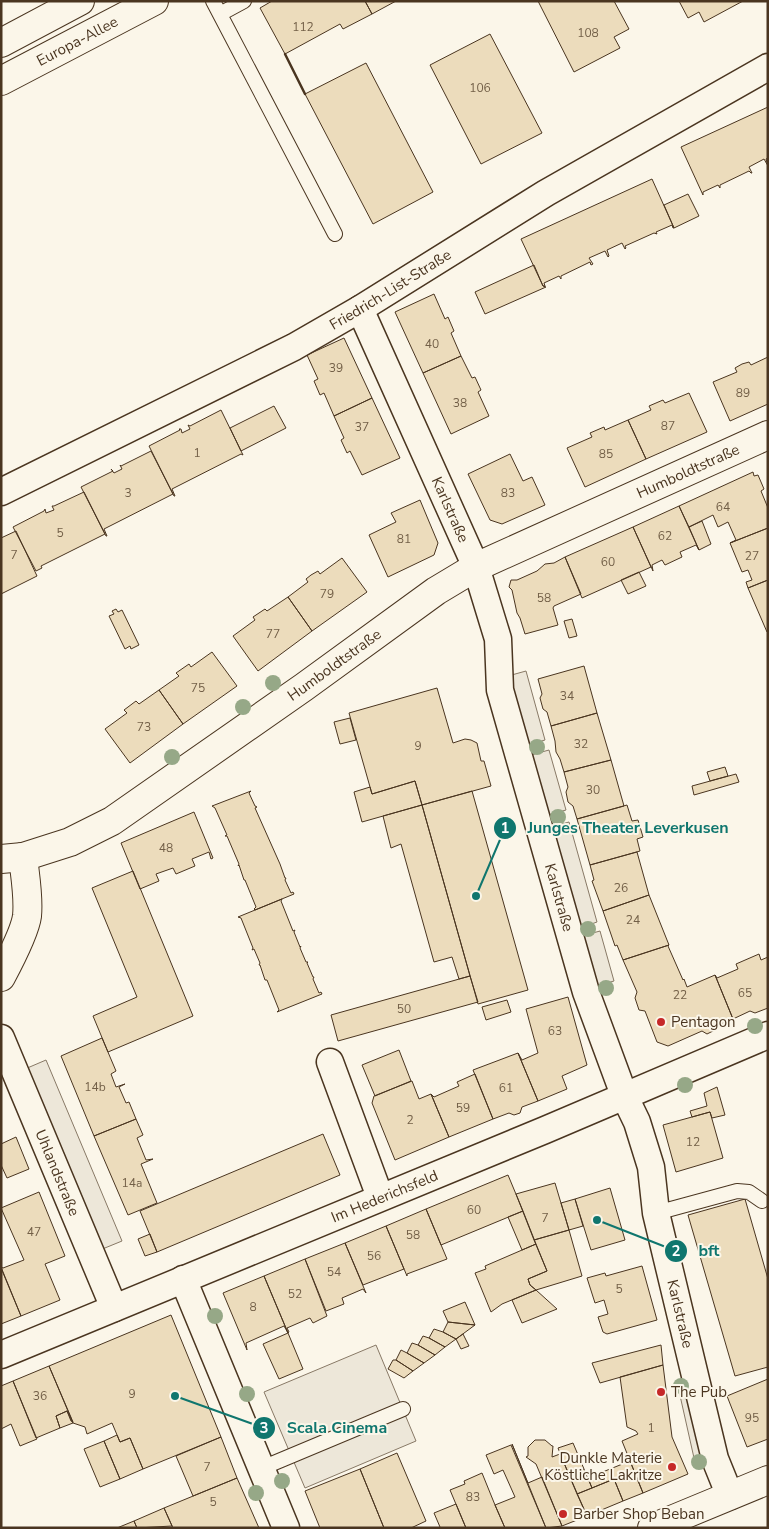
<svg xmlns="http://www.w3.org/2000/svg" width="769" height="1529" font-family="'Nunito Sans',sans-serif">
<rect width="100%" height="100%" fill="#fbf6e9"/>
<path fill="#ede7d9" stroke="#887966" d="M526 671 545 740 528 745 508 676Z
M549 750 566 810 548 815 531 755Z
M569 822 597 922 580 928 551 827Z
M600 931 614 981 596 986 582 936Z
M46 1060 122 1241 100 1250 25 1069Z
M376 1345 416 1441 305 1488 264 1392Z
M687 1389 703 1456 694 1458 679 1391Z"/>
<path fill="#ecdcbc" stroke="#4a3520" d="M272 1H365L372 14 343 29 340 24 285 54 260 8Z
M365 1H396L372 14Z
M538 1H614L629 29 614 37 620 48 574 72Z
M679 1H743L704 22 699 12 688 18Z
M490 34 542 133 481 164 430 65Z
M366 63 433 192 373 224 305 94Z
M768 107V158L766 159 768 166 764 159 749 167 752 173H751L749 171 720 185V188L718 185 703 192V195L681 147Z
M652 179 674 228H673L672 225 656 232 657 234 654 233 625 246 626 248 625 249 622 243 607 250 609 256 608 257 605 251 589 258 593 264 591 265 590 262 561 276V279L559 276 544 283 545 286H543L521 239Z
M688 194 699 216 674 228 664 205Z
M534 265 543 286 546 287 485 314 475 292Z
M434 294 445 319 448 317 454 331 451 333 461 356 423 373 395 312Z
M344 338 372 398 334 416 324 393 320 395 314 381 318 379 307 355Z
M461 356 472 378 475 377 481 390 478 392 489 416 451 434 423 373Z
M768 357V404L730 421 713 382 737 372 735 368 742 364 749 362 751 365Z
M689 393 707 432 646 459 628 420 651 410 649 406 663 400 665 403Z
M372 398 400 458 362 475 350 451 347 453 341 440 344 438 334 416Z
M274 406 286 428 241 451 230 428Z
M221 410 243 455 241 454 172 489 175 496H174L149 446 180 430 179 429H181L182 433 190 429 188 425 190 426Z
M628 420 646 459 585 487 567 448 592 437 590 433 604 427 605 430Z
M151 451 173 494 104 529 107 536H106L81 487 113 471 111 469 114 473 122 469 120 465 121 466Z
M510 454 523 481 532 477 545 505 502 524 490 520 468 474Z
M753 472 754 476 758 475 764 489 761 491 768 508V528L730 543 736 540 728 522 718 527 713 515 689 527 679 506Z
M84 492 105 534 41 566 42 568 36 571 13 527 44 511 45 509 46 513 54 510 52 506H54Z
M420 500 438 543 434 555 388 577 369 535 396 522 391 513Z
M679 506 699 550 696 545 680 552 682 557 665 565 662 560 652 565 653 571 633 527Z
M702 521 711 544 699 550 689 527Z
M633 527 651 567 582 598 565 557Z
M768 528V580L748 588 746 582 752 580 748 570 742 572 730 543Z
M16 531 37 576 1 594V538Z
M565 557 581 594 554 606 553 608 558 625 525 634 520 618 517 613 512 590 509 587 511 580H517L537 571 545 564 554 563Z
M342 558 367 592 312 631 288 597 308 582 306 579 311 575 318 571 320 574Z
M639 572 646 586 628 594 621 580Z
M768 580V632H767L748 588Z
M288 597 312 631 258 671 233 636 255 620 253 617 265 609 267 611Z
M116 609 118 612 122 610 139 645 131 649 130 646 125 649 109 616 114 614 112 611Z
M572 619 577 636 569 638 564 621Z
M212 652 237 686 183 724 159 690 179 676 176 673 189 664 191 667Z
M584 666 597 713 551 726 547 712 543 709 540 698 542 694 538 679Z
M437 688 453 743 465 739 471 740 477 743 481 761H484L491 786 422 805 415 781 372 794 349 713Z
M159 690 183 724 130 763 105 729 127 713 124 710 136 701 139 704Z
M597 713 611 760 564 772 560 759 556 752 555 741 551 726Z
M350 718 356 740 340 744 334 722Z
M611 760 624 806 577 819 573 806 568 802 566 792 568 787 564 772Z
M725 767 728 776 710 781 707 772Z
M736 774 739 782 694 795 692 786Z
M415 781 422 805 362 822 354 792 370 787 372 794Z
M251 791 249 793 255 806 257 807 255 808 280 864 285 878H286L285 880 291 893 293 892 294 894 255 910 254 909 256 907 245 880H244L239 865 238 866 239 864 227 836H225L227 835 215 808 212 806Z
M472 791 528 990 478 1004 422 805Z
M422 805 470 976 459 979 452 957 434 962 401 844 391 848 383 816Z
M627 805 632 821 638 820 643 837 637 839 640 851 590 865 577 819Z
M194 812 213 858 211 859 209 852 192 859 195 866 176 874 173 868 156 874 159 881 140 889 121 843Z
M637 852 649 895 603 911 592 881 594 880 590 865Z
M133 871 193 1016 108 1052 93 1016 137 997 92 888Z
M649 895 669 945 623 960 617 945 615 946 603 911Z
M282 899 281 901 293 931 295 930 294 932 300 947 301 946 300 948 306 962H308L307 963 313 977H314L313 979 319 993 321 992 322 994 277 1012 279 1010 267 980H265L260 965H259L260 963 254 949 252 950 253 948 241 918 238 917Z
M669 945 668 946 683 980 684 979 687 987 715 975 733 1019 718 1025 717 1029 707 1034 702 1031 668 1046 657 1042 645 1011 639 1010 635 998 637 992 623 960Z
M759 954 761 960 768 957V1008L755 1013 750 1011 733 1019 715 975 717 978 738 969 736 964Z
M470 976 478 1002 338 1041 331 1015Z
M568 997 587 1065 562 1076 567 1089 538 1101 518 1053 522 1060 538 1053 526 1009Z
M507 1000 511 1012 486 1020 482 1007Z
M102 1038 116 1071 111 1074 116 1087 125 1084 119 1087 126 1103 129 1102 136 1119 94 1136 61 1056Z
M399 1050 411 1081 375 1096 362 1065Z
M518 1053 538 1101 522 1107 520 1113 514 1115 509 1113 493 1119 473 1070Z
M475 1074 493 1119 449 1137 431 1094 434 1097 459 1086 457 1082Z
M412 1081 419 1099 431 1094 449 1137 395 1160 372 1103 374 1096Z
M717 1087 725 1115 712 1118 710 1112 692 1117 690 1111 707 1106 704 1093Z
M710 1112 723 1158 676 1172 663 1125Z
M136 1119 143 1135 137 1138 146 1160 153 1159 141 1164 157 1203 128 1215 94 1136Z
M323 1134 340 1175 157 1252 140 1211Z
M16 1137 29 1169 7 1178 1 1165V1144Z
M508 1175 523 1211 441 1245 426 1209Z
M555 1183 569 1230 534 1240 516 1194Z
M610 1188 625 1240 591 1250 575 1199Z
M39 1192 65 1256 45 1264 60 1300 21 1316 1 1267 3 1268 24 1260 1 1208Z
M575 1199 583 1226 569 1230 561 1203Z
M745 1199 768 1279V1367L735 1376 688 1215Z
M426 1209 447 1259 407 1274V1276L386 1226Z
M523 1211 536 1244 522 1250 508 1217Z
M386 1226 404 1269 363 1285 345 1243Z
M569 1230 582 1276 536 1290 530 1285 528 1279 547 1271 534 1240Z
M150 1234 157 1252 145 1256 138 1239Z
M345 1243 366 1293 363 1289 342 1298 344 1304 326 1311 305 1259Z
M536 1244 547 1271 528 1279 530 1285 536 1290 502 1304 491 1312 475 1273 486 1269 485 1266Z
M305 1259 327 1316 313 1323 310 1318 287 1328 289 1332 288 1333 264 1276Z
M642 1266 657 1320 607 1334 603 1332 598 1317 608 1314 604 1300 595 1303 587 1278 605 1273 606 1276Z
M1 1268 21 1316 1 1324Z
M264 1276 288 1333 284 1326 246 1343 247 1350 223 1293Z
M536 1290 557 1309 522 1323 512 1300Z
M465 1302 475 1325 448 1322 443 1311Z
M171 1315 221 1437 143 1469 130 1438 120 1442 112 1423 87 1434 85 1427 73 1423 49 1366Z
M448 1322 475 1325 456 1339 443 1332Z
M434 1329 443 1332 456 1339 445 1347 429 1338Z
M288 1333 303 1369 279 1379 263 1344Z
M463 1334 469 1346 461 1349 456 1339Z
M423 1336 429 1338 445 1347 435 1355 418 1345Z
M412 1343 418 1345 435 1355 424 1363 407 1353Z
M661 1345 663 1365 600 1383 592 1363Z
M401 1350 407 1353 424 1363 413 1371 396 1360Z
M393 1360H396L413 1371 404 1378 388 1369Z
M663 1365 672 1437 688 1474 643 1493 622 1441 638 1434 636 1431 627 1427 620 1377Z
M49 1366 73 1422 71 1421 67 1411 56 1416 60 1428 36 1438 13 1381Z
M768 1379V1439L747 1447 727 1396Z
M13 1381 37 1439 20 1446 11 1424 1 1429V1386Z
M67 1411 73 1423 60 1428 56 1416Z
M117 1435 120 1442 130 1438 143 1469 120 1479 104 1441Z
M221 1437 237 1478 193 1496 176 1456Z
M535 1440H545L552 1446H553L552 1457 560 1454 587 1516 562 1526 536 1464 526 1457 528 1456V1447Z
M104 1441 120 1479 100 1487 84 1449Z
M573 1443 584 1469 569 1475 558 1448Z
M512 1444 528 1483 542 1477 562 1526 546 1528Z
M511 1445 546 1528H505L495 1505 515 1497 503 1470 494 1474 486 1455Z
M397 1453 426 1521 411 1528H384L360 1469Z
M630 1461 643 1493 623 1501 610 1469Z
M360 1469 384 1528H320L305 1491Z
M584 1469 592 1488 577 1494 569 1475Z
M610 1469 614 1479 592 1488 588 1478Z
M482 1473 495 1505 505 1528H466L450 1490 465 1484 464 1481Z
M237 1478 259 1528H173L164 1508Z
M614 1479 623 1501 587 1516 577 1494Z
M456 1504 466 1528H438L440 1527 434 1513Z
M164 1508 172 1526 137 1528 134 1521Z
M134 1521 137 1528H117Z"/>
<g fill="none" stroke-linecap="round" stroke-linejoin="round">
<g stroke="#4a3520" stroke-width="16">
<path id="service" d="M213 1 335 234
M220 14 244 1
M656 1213 737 1191 749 1192 762 1201
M262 1468 403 1409"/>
</g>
<g stroke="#4a3520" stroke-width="29">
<g id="minor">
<path id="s1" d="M360 309 476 567 498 639 500 690 586 992 624 1095 637 1122 651 1167 656 1213 715 1459 730 1496"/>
<path id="s2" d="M1 492 294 347 360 309 546 193 768 67"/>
<path id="s3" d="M1 1038 114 1308"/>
<path d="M330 1062 380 1197"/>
<path d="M183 1279 286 1528"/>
<path id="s4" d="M1 1355 545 1130 768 1035"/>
</g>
</g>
<g stroke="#4a3520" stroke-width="30">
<g id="tertiary">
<path id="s5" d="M1 859 23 857 70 842 112 821 304 687 436 591 476 567 768 435"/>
<path d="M1 977C9 962 25 931 27 916 29 897 25 876 23 857"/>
<path d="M652 1528 768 1480"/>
</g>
</g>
<g stroke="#4a3520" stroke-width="30">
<g id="secondary">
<path d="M1 43 80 1"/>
<path id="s6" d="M1 81 154 1"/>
</g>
</g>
<use href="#service" stroke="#fbf6e9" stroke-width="14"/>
<use href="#minor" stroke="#fbf6e9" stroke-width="26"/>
<use href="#tertiary" stroke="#fbf6e9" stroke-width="28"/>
<use href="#secondary" stroke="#fbf6e9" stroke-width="28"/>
<path stroke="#4a3520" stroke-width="2.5" d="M285 54 305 94"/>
</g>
<g fill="#96a887">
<circle cx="273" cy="683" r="8"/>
<circle cx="243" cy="707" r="8"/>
<circle cx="537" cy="747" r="8"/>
<circle cx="172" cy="757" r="8"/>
<circle cx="558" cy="817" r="8"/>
<circle cx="588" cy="929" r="8"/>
<circle cx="606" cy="988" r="8"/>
<circle cx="755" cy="1026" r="8"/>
<circle cx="685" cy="1085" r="8"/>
<circle cx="215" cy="1316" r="8"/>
<circle cx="681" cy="1386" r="8"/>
<circle cx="247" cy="1394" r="8"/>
<circle cx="699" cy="1462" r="8"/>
<circle cx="282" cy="1481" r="8"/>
<circle cx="256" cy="1493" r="8"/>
</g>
<g fill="#c62828" stroke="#fbf6e9" stroke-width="2">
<circle cx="661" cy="1022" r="5"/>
<circle cx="661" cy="1392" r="5"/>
<circle cx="672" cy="1467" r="5"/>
<circle cx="563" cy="1514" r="5"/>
</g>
<g text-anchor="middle" stroke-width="4" stroke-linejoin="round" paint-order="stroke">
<g font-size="12" fill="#725f47">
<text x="303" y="31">112</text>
<text x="588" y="37">108</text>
<text x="480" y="92">106</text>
<text x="432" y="348">40</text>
<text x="336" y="372">39</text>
<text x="743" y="397">89</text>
<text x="460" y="407">38</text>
<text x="668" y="430">87</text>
<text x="362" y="431">37</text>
<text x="197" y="457">1</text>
<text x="606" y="458">85</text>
<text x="128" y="497">3</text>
<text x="508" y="497">83</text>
<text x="723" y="511">64</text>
<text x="60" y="537">5</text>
<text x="665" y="540">62</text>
<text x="404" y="543">81</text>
<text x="14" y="559">7</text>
<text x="752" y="560">27</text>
<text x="608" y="566">60</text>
<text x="327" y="598">79</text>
<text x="544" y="602">58</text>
<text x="273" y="638">77</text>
<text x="198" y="692">75</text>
<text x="567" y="700">34</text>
<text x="144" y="731">73</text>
<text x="581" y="748">32</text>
<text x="418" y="750">9</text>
<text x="593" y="794">30</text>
<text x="166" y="852">48</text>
<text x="621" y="892">26</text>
<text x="633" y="924">24</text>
<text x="745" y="997">65</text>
<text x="680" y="999">22</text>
<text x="404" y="1013">50</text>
<text x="555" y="1035">63</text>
<text x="95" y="1091">14b</text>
<text x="506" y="1092">61</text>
<text x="463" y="1112">59</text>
<text x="410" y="1124">2</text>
<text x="693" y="1146">12</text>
<text x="132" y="1187">14a</text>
<text x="474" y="1214">60</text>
<text x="545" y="1222">7</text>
<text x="34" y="1236">47</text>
<text x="413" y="1239">58</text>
<text x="374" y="1260">56</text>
<text x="334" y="1276">54</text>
<text x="619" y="1293">5</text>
<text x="295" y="1298">52</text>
<text x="253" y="1311">8</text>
<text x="132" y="1398">9</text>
<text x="40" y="1400">36</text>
<text x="752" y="1422">95</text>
<text x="651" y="1432">1</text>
<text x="207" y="1471">7</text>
<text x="473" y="1501">83</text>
<text x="213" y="1506">5</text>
</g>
<g font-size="15" fill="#4a3520" stroke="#fbf6e9">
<text dy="5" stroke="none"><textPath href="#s6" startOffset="86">Europa-Allee</textPath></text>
<text dy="5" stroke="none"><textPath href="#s2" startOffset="439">Friedrich-List-Straße</textPath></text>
<text dy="5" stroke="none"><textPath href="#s5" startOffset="795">Humboldtstraße</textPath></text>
<text dy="5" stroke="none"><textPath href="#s1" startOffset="220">Karlstraße</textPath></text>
<text dy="5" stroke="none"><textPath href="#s5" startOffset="390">Humboldtstraße</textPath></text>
<text dy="5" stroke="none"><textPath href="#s1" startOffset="625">Karlstraße</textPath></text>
<text dy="5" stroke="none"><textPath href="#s3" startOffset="146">Uhlandstraße</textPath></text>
<text dy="5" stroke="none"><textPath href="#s4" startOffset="415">Im Hederichsfeld</textPath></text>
<text dy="5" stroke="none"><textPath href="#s1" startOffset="1060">Karlstraße</textPath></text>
</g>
<g font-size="15" fill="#4a3520" stroke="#fbf6e9" text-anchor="start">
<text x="671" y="1027">Pentagon</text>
<text x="671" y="1397">The Pub</text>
<text x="662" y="1463" text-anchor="end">Dunkle Materie<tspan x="662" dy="17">Köstliche Lakritze</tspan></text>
<text x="573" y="1519">Barber Shop Beban</text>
</g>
</g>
<path fill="none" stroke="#0f766e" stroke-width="2" d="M476 896L505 828M597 1220L676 1251M175 1396L264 1428"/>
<g fill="#0f766e" stroke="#fbf6e9" stroke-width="2">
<circle cx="476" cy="896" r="5"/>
<circle cx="597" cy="1220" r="5"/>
<circle cx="175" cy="1396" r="5"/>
<circle cx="505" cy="828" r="12"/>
<circle cx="676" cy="1251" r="12"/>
<circle cx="264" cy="1428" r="12"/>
</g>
<g font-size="15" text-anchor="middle" font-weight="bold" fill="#fff">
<text x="505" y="833">1</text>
<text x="676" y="1256">2</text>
<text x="264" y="1433">3</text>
</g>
<g font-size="16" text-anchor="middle" font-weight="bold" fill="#0f766e" stroke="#fbf6e9" stroke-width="4" stroke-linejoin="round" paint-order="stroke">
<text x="628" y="833">Junges Theater Leverkusen</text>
<text x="709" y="1256">bft</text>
<text x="337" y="1433">Scala Cinema</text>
</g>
<rect width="769" height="1529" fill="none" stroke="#4a3520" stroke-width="5"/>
</svg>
